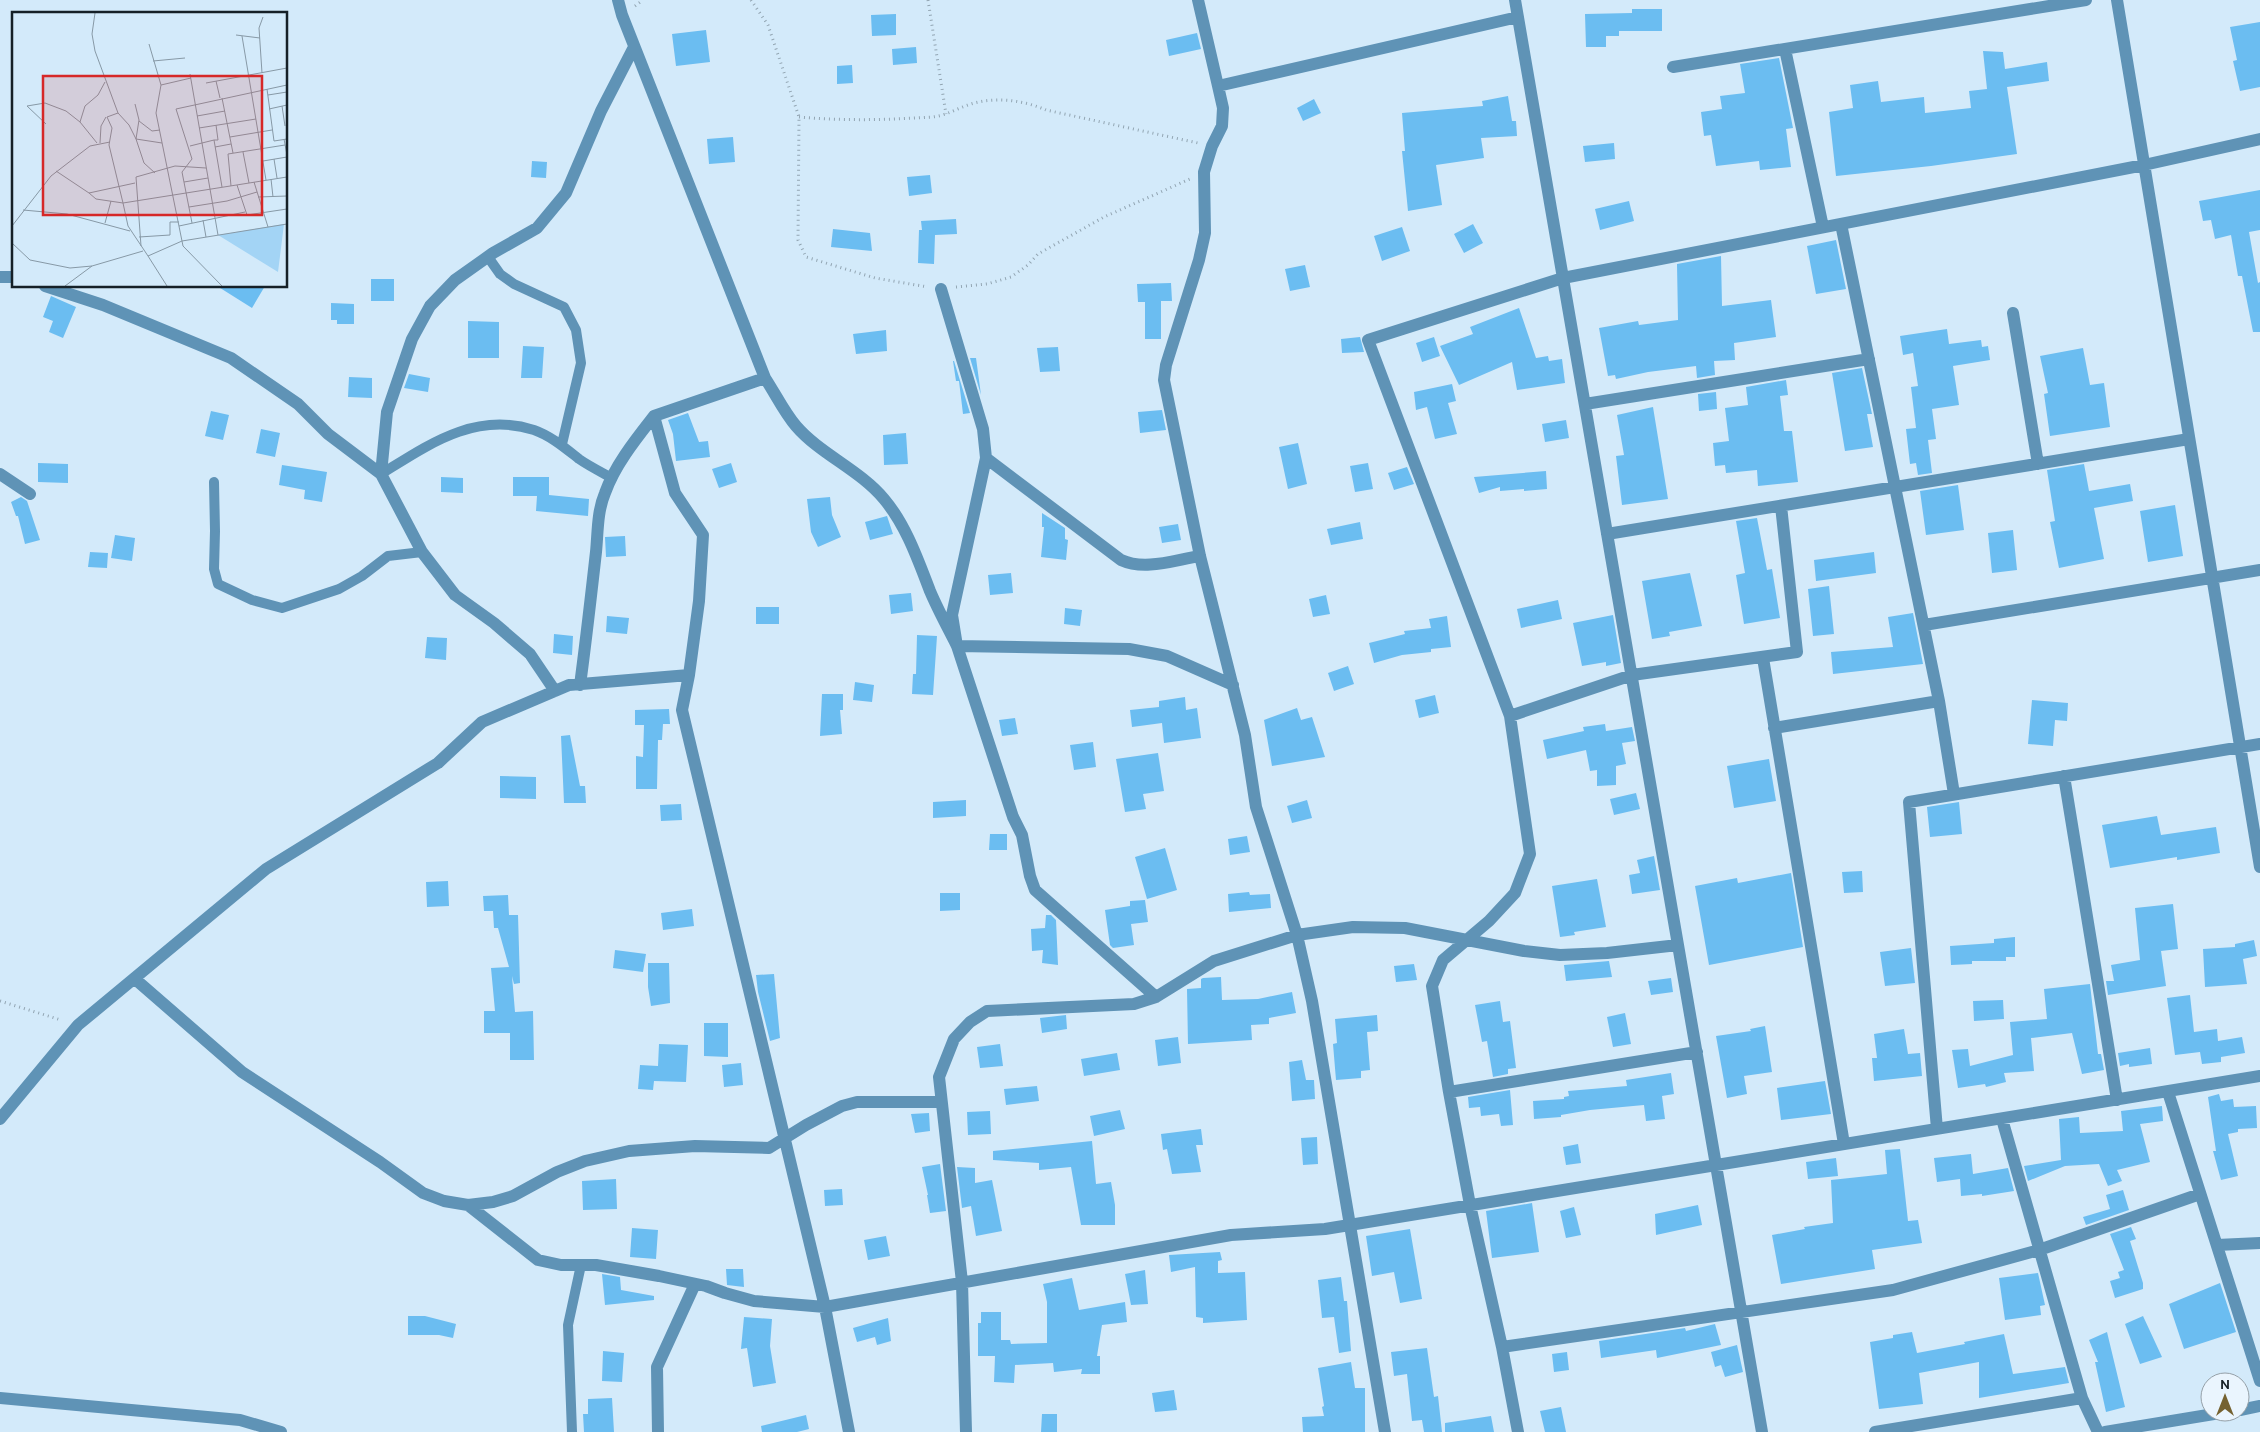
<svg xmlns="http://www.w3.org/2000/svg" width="2260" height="1432" font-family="Overpass,sans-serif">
<rect width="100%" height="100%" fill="#d3eafa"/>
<path fill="#6bbdf1" d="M1632 9H1662V31H1619V36H1606V47H1586L1585 14 1632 13Z
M896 14V35L872 36 871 15Z
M2260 22V87L2240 91 2233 61 2237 60 2230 27Z
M706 30 710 62 676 66 672 34Z
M1197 33 1201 49 1169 56 1166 40Z
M916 47 917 63 893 65 892 49Z
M1983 51 2003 52 2005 69 2047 62 2049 81 2007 87 2017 154 1931 166 1836 176 1829 112 1853 108 1850 85 1878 81 1881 102 1924 97 1925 113 1971 108 1969 91 1987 89Z
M1779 58 1793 128 1786 129 1791 167 1760 170 1759 161 1716 166 1711 135 1704 136 1701 112 1722 109 1720 96 1745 93 1740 64Z
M852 65 853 83 837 84V66Z
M1508 96 1512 121H1516L1517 136 1481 138 1484 158 1436 165 1442 205 1408 211 1402 151H1405L1402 113 1483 106 1482 101Z
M1314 99 1321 113 1303 121 1297 108Z
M733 137 735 162 709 164 707 139Z
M1614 143 1615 159 1585 162 1583 146Z
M532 161 547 162 546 178 531 177Z
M930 175 932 193 909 196 907 177Z
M2260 190V230L2249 232 2258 283 2260 282V332H2253L2242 276H2238L2231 235 2215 239 2211 220 2203 221 2199 201Z
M1629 201 1634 221 1600 230 1595 209Z
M956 219 957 234 935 235 934 264 918 263 919 230H922L921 221Z
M1473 224 1483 243 1464 253 1454 234Z
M1402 227 1410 251 1382 261 1374 236Z
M833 229 870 233 872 251 831 247Z
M1836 240 1846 289 1816 294 1807 246Z
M1721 256 1722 306 1771 300 1776 337 1734 343 1735 360 1714 361 1715 375 1697 378 1696 366 1648 372 1616 379 1615 375 1608 376 1599 328 1638 321 1639 325 1678 320 1677 264Z
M1305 265 1310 287 1290 291 1285 269Z
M371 279H394V301H371Z
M1171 283 1172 301H1161V339H1145V302H1138L1137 284Z
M217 286H265L252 308Z
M51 296 76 307 63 338 49 332 53 321 43 317Z
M331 303 354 304V324H337V320H331Z
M1519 308 1536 358 1548 356 1549 361 1562 359 1565 383 1517 390 1512 362 1459 385 1440 346 1473 334 1470 327Z
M468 321 499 322V358H468Z
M1947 329 1949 344 1981 340 1982 347 1988 346 1990 360 1953 366 1959 405 1932 409 1936 439 1928 440 1932 473 1918 475 1916 463 1910 464 1906 429 1916 428 1911 387 1918 386 1913 353 1903 355 1900 336Z
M886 330 887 351 856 354 853 334Z
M1360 337 1364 352 1342 353 1341 339Z
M1434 337 1440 356 1422 362 1416 343Z
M523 346 544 347 542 378H521Z
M1058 347 1060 371 1040 372 1037 348Z
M2083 348 2090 385 2104 383 2110 427 2050 436 2044 394 2048 393 2040 356Z
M970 358H976L981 395Z
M953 361H954L970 413 963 414 959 381H956Z
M1862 368 1872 414H1867L1873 447 1845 451 1832 373Z
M409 374 430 378 428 392 404 388Z
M349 377 372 378V398L348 397Z
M1786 380 1788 395 1780 396 1784 431H1792L1798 482 1758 486 1757 470 1726 473 1725 465 1715 466 1713 443 1729 441 1725 408 1748 405 1746 387Z
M1452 384 1456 401 1448 403 1457 434 1435 439 1427 407 1416 410 1414 392Z
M1716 392 1717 409 1699 411 1698 394Z
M1653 407 1668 499 1622 505 1616 456 1624 455 1617 415Z
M1162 410 1166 430 1140 433 1138 412Z
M211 411 229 415 223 440 205 436Z
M688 413 699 442 708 441 710 457 676 461 673 434 668 420Z
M1566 420 1569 438 1545 442 1542 424Z
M261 429 280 433 275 457 256 453Z
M906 433 908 464 884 465 883 435Z
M1298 443 1307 484 1288 489 1279 447Z
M38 463 68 464V483L38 482Z
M731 463 737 482 719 488 712 469Z
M1368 463 1373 489 1355 492 1350 466Z
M2084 464 2089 491 2130 484 2133 501 2094 508 2104 559 2059 568 2050 522 2055 521 2047 470Z
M282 465 327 472 322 502 304 499 305 490 279 485Z
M1407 467 1414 484 1394 490 1388 473Z
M1546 471 1547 489 1524 491V489L1500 491V487L1479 493 1474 477Z
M441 477 463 478V493L441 492Z
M513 477H549V495L589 499 588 516 536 511 537 496H513Z
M1958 485 1964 530 1926 535 1920 491Z
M21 497 27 501 40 540 25 544 18 516H16L11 502Z
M830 497 832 515 841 537 818 547 811 532 807 499Z
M2175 505 2183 556 2148 562 2140 511Z
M1042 513 1065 528V539L1068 540 1066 560 1041 557 1044 527H1042Z
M887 516 893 534 870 540 865 522Z
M1757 518 1767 570 1772 569 1780 618 1744 624 1736 575 1745 573 1736 521Z
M1360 522 1363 539 1331 545 1327 529Z
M1178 524 1181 540 1162 543 1159 527Z
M2013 530 2017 570 1992 573 1988 533Z
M115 535 135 538 132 561 111 558Z
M625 536 626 556 606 557 605 537Z
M90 552 108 553 107 568 88 567Z
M1874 552 1876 573 1816 581 1814 560Z
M1011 573 1013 593 990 595 988 575Z
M1690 573 1702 626 1669 632 1670 636 1652 639 1642 581Z
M1829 586 1834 634 1813 636 1808 589Z
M911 593 913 611 891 614 889 595Z
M1326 595 1330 614 1313 617 1309 599Z
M1558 600 1562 619 1521 628 1517 609Z
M756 607H779V624H756Z
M1065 608 1082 610 1080 626 1064 624Z
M1913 613 1923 664 1833 674 1831 652 1893 647 1888 617Z
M1613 615 1621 663 1606 666V662L1582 666 1573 623Z
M607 616 629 618 627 634 606 632Z
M1447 616 1451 647 1431 649V652L1402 655 1374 663 1369 643 1405 634 1404 631 1431 628 1429 619Z
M554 634 573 636 572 655 553 653Z
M917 635 937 636 933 695 912 694 913 674H916Z
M427 637 447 638 446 660 425 658Z
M1348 666 1354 684 1334 691 1328 673Z
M855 682 874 685 872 702 853 700Z
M822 694H843V710H840L842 734 820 736Z
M1435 695 1439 713 1419 718 1415 700Z
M1185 697 1186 710 1197 708 1201 738 1164 743 1162 723 1132 727 1130 710 1159 707V701Z
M2032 700 2068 703 2067 721 2055 720 2053 746 2028 744Z
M1297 708 1301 720 1312 717 1325 757 1272 766 1264 720Z
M669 709 670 724H663L662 740H658L657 789H636V756L643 757 644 725H635V710Z
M1015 718 1018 734 1002 736 999 720Z
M1605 724 1606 731 1632 727 1635 741 1622 743 1626 764 1616 766V785L1597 786V770L1590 771 1586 750 1547 759 1543 740 1584 731 1583 727Z
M570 735 580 786H585L586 803H564L561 736Z
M1093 742 1096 767 1074 770 1070 745Z
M1158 753 1164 791 1143 794 1146 809 1125 812 1116 759Z
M1769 759 1776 801 1734 808 1727 766Z
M500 776 536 777V799L500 798Z
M1636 793 1640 809 1614 815 1610 799Z
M966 800V816L933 818V802Z
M1307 800 1312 818 1292 823 1287 806Z
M1959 802 1962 834 1930 837 1927 807Z
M681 804 682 820 661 821 660 805Z
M2157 816 2161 835 2216 827 2220 853 2177 860V857L2110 868 2102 825Z
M990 834H1007V850H989Z
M1247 836 1250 852 1230 855 1228 839Z
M1165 848 1177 890 1147 899 1135 857Z
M1654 856 1660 890 1632 894 1629 875 1640 873 1637 860Z
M1862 871 1863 892 1844 893 1842 872Z
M1791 873 1803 947 1709 965 1695 886 1737 878 1738 883Z
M1597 879 1606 927 1574 932 1575 935 1560 937 1552 886Z
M448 881 449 906 427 907 426 882Z
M1249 892 1250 895 1270 894 1271 908 1229 912 1228 894Z
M940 893H960V910L940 911Z
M508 895 509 915H518L520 983 514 984 512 976 515 1012 533 1011 534 1060H510V1033H484V1011H495L491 968 509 967 498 928H494L493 911H484L483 896Z
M1145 900 1148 922 1131 924 1134 945 1113 948 1110 945 1105 910 1130 906V901Z
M2173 904 2178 949 2161 951 2166 986 2108 995 2106 981H2114L2111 965 2140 960 2135 908Z
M692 909 694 926 663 930 661 913Z
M1046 915H1051L1056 920 1058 965 1042 963 1043 950 1032 951 1031 929 1045 928Z
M2015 937V957H2006V961H1972V964L1951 965 1950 946 1994 943V939Z
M2254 940 2257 956 2243 959 2247 984 2205 987 2203 949 2235 947V944Z
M1911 948 1915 983 1885 986 1880 952Z
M615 950 646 954 643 972 613 968Z
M1609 961 1612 977 1566 981 1564 965Z
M648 963H669L670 1003 651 1006 648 987Z
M1414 964 1417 980 1396 982 1394 966Z
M774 974 780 1038 770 1041 758 992 756 975Z
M1221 977 1222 1000 1258 999 1292 992 1296 1013 1269 1018V1024L1251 1025 1252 1040 1188 1044 1187 989 1201 988V979L1203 978Z
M1671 978 1673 992 1651 995 1648 981Z
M2090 984 2098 1054H2101L2104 1070 2082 1074 2072 1033 2031 1038 2034 1071 2004 1073 2006 1082 1986 1087 1985 1084 1958 1088 1952 1050 1968 1049 1970 1066 2013 1055 2010 1022 2047 1019 2044 989Z
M2190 995 2194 1032 2217 1029 2218 1041 2242 1037 2245 1053 2221 1057V1062L2202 1064 2200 1052 2175 1055 2167 998Z
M2003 1000 2004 1019 1974 1021 1973 1001Z
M1500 1001 1503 1022 1510 1021 1516 1068 1508 1069V1074L1493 1077 1487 1041 1482 1042 1475 1005Z
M1625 1013 1631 1044 1613 1047 1607 1017Z
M1066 1015 1067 1029 1042 1033 1040 1018Z
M1377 1015 1378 1031 1367 1032 1370 1070 1361 1071V1078L1336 1080 1333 1044 1337 1043 1335 1019Z
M704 1023H728V1057L704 1056Z
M1765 1026 1772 1072 1744 1076 1747 1094 1727 1098 1716 1036 1751 1031 1750 1029Z
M1904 1029 1908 1054 1920 1053 1922 1076 1874 1081 1872 1058H1877L1874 1034Z
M1178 1037 1181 1063 1158 1066 1155 1040Z
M659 1044 688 1045 686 1082 654 1081 653 1090 638 1089 640 1065 658 1066Z
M1000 1044 1003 1066 980 1068 977 1047Z
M2150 1048 2152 1064 2129 1067V1064L2120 1066 2118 1053Z
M1117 1053 1120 1070 1084 1076 1081 1059Z
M1302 1060 1306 1080H1314L1315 1099 1292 1101 1289 1062Z
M741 1063 743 1085 724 1087 722 1065Z
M1671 1073 1674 1094 1662 1096 1665 1119 1646 1121 1644 1105 1590 1110 1561 1115V1117L1534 1119 1533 1101 1564 1099V1097L1569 1096 1568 1091 1627 1086 1626 1080Z
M1825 1081 1831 1114 1781 1120 1777 1088Z
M1037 1086 1039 1101 1006 1105 1004 1089Z
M1510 1090 1513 1125 1501 1126 1499 1114 1481 1116 1480 1107 1469 1108 1468 1097Z
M2219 1094 2221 1101 2233 1099 2234 1107 2256 1106 2257 1128 2238 1129V1132L2228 1134 2238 1176 2221 1180 2213 1151H2216L2208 1097Z
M2162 1106 2163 1121 2140 1124 2150 1162 2117 1170 2122 1181 2108 1186 2099 1164 2065 1166 2028 1181 2024 1166 2061 1160 2059 1119 2079 1117 2080 1133 2123 1131 2121 1111Z
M1120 1110 1125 1129 1094 1136 1090 1116Z
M990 1111 991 1134 968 1135 967 1112Z
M929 1113 930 1131 915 1133 911 1114Z
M1201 1129 1203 1145H1196L1201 1172 1172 1174 1167 1149 1163 1150 1161 1134Z
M1317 1137 1318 1164 1303 1165 1301 1138Z
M1092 1141 1096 1184 1111 1182 1115 1205V1225H1081L1071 1167 1039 1170V1163L993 1160V1151Z
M1578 1144 1581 1163 1566 1165 1563 1147Z
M1900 1149 1908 1221 1918 1220 1922 1243 1872 1250 1875 1269 1781 1284 1772 1235 1805 1229 1804 1227 1833 1223 1831 1180 1887 1174 1885 1150Z
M1971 1154 1973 1174 2008 1168 2014 1191 1982 1196V1194L1961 1196 1960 1179 1937 1182 1934 1158Z
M1836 1158 1838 1176 1808 1179 1806 1162Z
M940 1164 946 1211 930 1213 927 1195H928L922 1167Z
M957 1167 975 1168V1183L992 1180 1002 1231 976 1236 971 1206 962 1208Z
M616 1179 617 1209 583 1210 582 1181Z
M842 1189 843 1205 825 1206 824 1190Z
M2123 1190 2129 1210 2086 1225 2083 1217 2110 1209 2106 1195Z
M1532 1203 1539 1252 1492 1258 1486 1211Z
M1698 1205 1702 1225 1656 1235 1655 1214Z
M1574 1207 1581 1235 1566 1238 1560 1211Z
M2131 1227 2136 1239 2130 1241 2143 1283V1289L2115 1298 2110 1281 2120 1278 2118 1272 2124 1270 2110 1234Z
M632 1228 658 1230 656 1259 630 1257Z
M1410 1229 1422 1299 1400 1303 1394 1272 1372 1276 1366 1236Z
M886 1236 890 1256 868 1260 864 1240Z
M1220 1252 1222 1260 1218 1261V1273L1245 1272 1247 1320 1203 1323V1318L1196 1317 1195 1267 1171 1272 1169 1255Z
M726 1269H743L744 1287 727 1285Z
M1145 1270 1148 1304 1131 1305 1125 1274Z
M2038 1273 2045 1305 2040 1306 2041 1315 2005 1320 1999 1278Z
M602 1274 620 1277 621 1290 654 1296V1300L605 1305Z
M1341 1277 1344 1301H1347L1351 1351 1339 1353 1334 1317 1322 1318 1318 1280Z
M1072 1278 1079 1310 1125 1302 1127 1322 1102 1325 1097 1356H1100V1374H1081L1082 1369 1054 1372 1053 1363 1015 1365 1014 1383 994 1382 995 1356H978V1323H981V1312H1001V1340H1010L1011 1344 1047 1343V1302L1043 1284Z
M2220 1283 2236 1332 2184 1349 2169 1304Z
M408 1316H425L456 1324 453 1338 439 1335H408Z
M2143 1316 2162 1357 2140 1364 2125 1324Z
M744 1317 772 1319 770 1346 776 1383 753 1387 747 1348 741 1349Z
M888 1318 891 1341 877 1345 875 1337 857 1342 853 1328Z
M1715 1324 1721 1345 1657 1358 1656 1350 1601 1358 1599 1341 1685 1328 1686 1331Z
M1912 1332 1917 1353 1965 1344 1964 1342 2004 1334 2013 1374 2065 1367 2069 1383 1979 1398V1362L1919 1373 1923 1404 1879 1409 1870 1342 1893 1338V1335Z
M2107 1332 2125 1407 2106 1412 2095 1362H2098L2089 1340Z
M1737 1345 1743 1372 1725 1377 1721 1365 1715 1367 1711 1352Z
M1427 1348 1434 1397 1438 1396 1442 1432H1424L1422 1420 1412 1421 1407 1374 1394 1376 1391 1352Z
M603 1351 624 1353 622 1382 602 1381Z
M1567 1352 1569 1370 1554 1372 1552 1354Z
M1351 1362 1355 1388H1365V1432H1303L1302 1417 1324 1416 1322 1407 1324 1406 1318 1368Z
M1174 1390 1177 1410 1155 1412 1152 1393Z
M612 1398 614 1432H584L583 1414H588V1399Z
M1561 1407 1566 1432H1545L1540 1411Z
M1042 1414H1057V1432H1041Z
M806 1415 809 1429 797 1432H762L761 1426Z
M1491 1416 1494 1432H1445V1423Z"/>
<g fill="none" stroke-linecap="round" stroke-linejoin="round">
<path stroke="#92a5b2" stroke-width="3" stroke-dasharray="1 4" stroke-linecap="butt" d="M751 0 768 25 799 117 798 240 806 257 875 278 928 287
M928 0 946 114
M635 6 643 0
M799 117C843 121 888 120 932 117 945 116 956 109 968 105 993 96 1023 100 1046 110L1198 143
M956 287 987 284 1011 277 1028 265 1038 254 1104 217 1190 179
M0 1001 61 1020"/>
<path stroke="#5f93b6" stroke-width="10" d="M488 257 500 274 514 284 564 307 576 330 581 363 562 444
M381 474C428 445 475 411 534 430 551 436 565 448 579 459 589 466 601 472 612 478
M214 482 215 531 214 569 218 584 252 600 282 608 339 589 362 576 388 556 422 552
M572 1432 568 1325 581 1265"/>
<path stroke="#5f93b6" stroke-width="12" d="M1198 0 1218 86 1518 17
M1515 0 1762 1432
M2117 0 2260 867
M1785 49 1823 227
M1673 67 2086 0
M1218 86 1223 108 1222 126 1212 146 1204 172 1205 233 1199 260 1166 365 1164 380 1200 556 1245 735 1256 807 1297 935 1312 1001 1385 1432
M1841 224 1939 701 1954 794
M0 277H14
M45 286 103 305 231 358 298 404 328 434 381 474 422 552 455 595 494 623 530 654 555 691
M941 289 983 429 986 458 952 615 957 646 1013 817 1022 835 1030 876 1035 890 1156 997
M2013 313 2038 464
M765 378C775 393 784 412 796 426 820 454 860 470 884 499 906 525 918 560 930 591 938 610 948 628 957 646L1129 649 1167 656 1233 685
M1585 404 1869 359
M986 458 1121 560C1145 571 1174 560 1200 556
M0 474 30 494
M381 474 387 412 412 339 430 306 455 280 493 253 537 228 566 193 601 111 634 47
M1607 534 2189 439
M1924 625 2260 570
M1763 658 1844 1144
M580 685C586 641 591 596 596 552 598 532 597 512 605 493 615 465 636 439 654 416
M1510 716 1632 675 1797 652 1781 506
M1774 728 1939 701
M2064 776 2117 1100
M135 979 242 1072 380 1162 423 1193 444 1201 468 1205 493 1202 513 1196 557 1172 585 1161 629 1151 695 1146 769 1148 806 1125 842 1106 857 1102H941
M1449 1092 1697 1052
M2168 1092 2260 1381
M0 1119 78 1025 266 869 438 763 482 722 569 685 689 675
M2002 1119 2082 1398 2098 1432
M1937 1129 1909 802 2260 744
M468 1205 538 1260 561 1265H596L659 1276 706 1286 725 1293 754 1301 825 1307 682 710 689 675 699 601 703 535 675 493 654 416 765 378 622 15 618 0
M2217 1245 2260 1243
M1502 1347 1893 1290 2039 1250 2200 1194
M0 1398 240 1420 281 1432
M2240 1410 2260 1406
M658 1432 657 1367 695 1284
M849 1432 825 1307 1231 1235 1325 1229 2260 1076
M966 1432 962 1282 939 1077 954 1039 970 1022 987 1011 1134 1004 1156 997 1214 961 1297 935 1353 927 1405 928 1524 951 1560 955 1607 953 1678 945
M1518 1432 1502 1347 1470 1205 1449 1092 1432 986 1443 960 1489 921 1515 893 1530 854 1510 716 1368 340 1563 278 2144 165 2260 139
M1875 1432 2082 1398
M2105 1432 2226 1412"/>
</g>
<g transform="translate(12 12)">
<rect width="275" height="275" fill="#d3eafa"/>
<path d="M272 212 266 260 206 223Z" fill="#a3d4f5"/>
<path fill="none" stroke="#8799a6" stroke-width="1" d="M224 23 248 26M230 24 254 168M137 32 149 73 179 66M141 49 173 46M250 61 247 16 251 5M178 62 206 223M204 69 208 86M194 71 275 56M149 73 144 101 171 234 210 274M255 77 262 129 275 127M256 83 275 80M210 86 221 141M123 92 127 108 124 127 132 151 143 161M270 94 273 114M257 97 275 93M106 101 117 113 124 127 150 131M185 104 213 99M127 109 140 119 148 118M68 110 73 94 86 83 93 70M34 112 15 94 33 91 54 99 68 110 85 131M204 113 206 128H202L210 175M187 116 244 107M218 125 260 118M272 127 275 143M88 131 89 114 94 105M178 134 202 128M203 135 219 132M231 140 237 171M262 147 265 166M251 149 275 145M44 159 77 181 123 171M275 165 111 191 116 214 136 244 170 229 275 212M259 167 261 185M172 170 196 166M242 170 256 215M225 173 235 203 275 197M219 174 216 142 273 133M77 181 84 187 111 191 97 133 100 116 95 105 106 101 83 39 80 22 83 1M246 185 275 184M177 195 215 189 245 180M11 198 55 202 118 219M191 208 194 225M93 211 99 189M180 211 170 160 180 147 164 97 275 73M0 214 39 164 78 134 98 130M167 214 233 200M127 225 158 223V210H167M0 231 18 248 58 256 80 254 131 239M129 234 124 165 163 154 194 156M136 244 155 274M53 274 80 254"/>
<path fill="#d62828" fill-opacity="0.15" stroke="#d62828" stroke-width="2.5" d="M31 64H250V203H31Z"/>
<rect width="275" height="275" fill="none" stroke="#152027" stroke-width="2.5"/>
</g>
<g transform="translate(2225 1397)"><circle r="24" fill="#eaf5fe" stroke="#95a0a8"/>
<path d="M0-4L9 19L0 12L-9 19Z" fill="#756231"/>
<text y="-8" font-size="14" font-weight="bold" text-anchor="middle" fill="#152027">N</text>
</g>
</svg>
